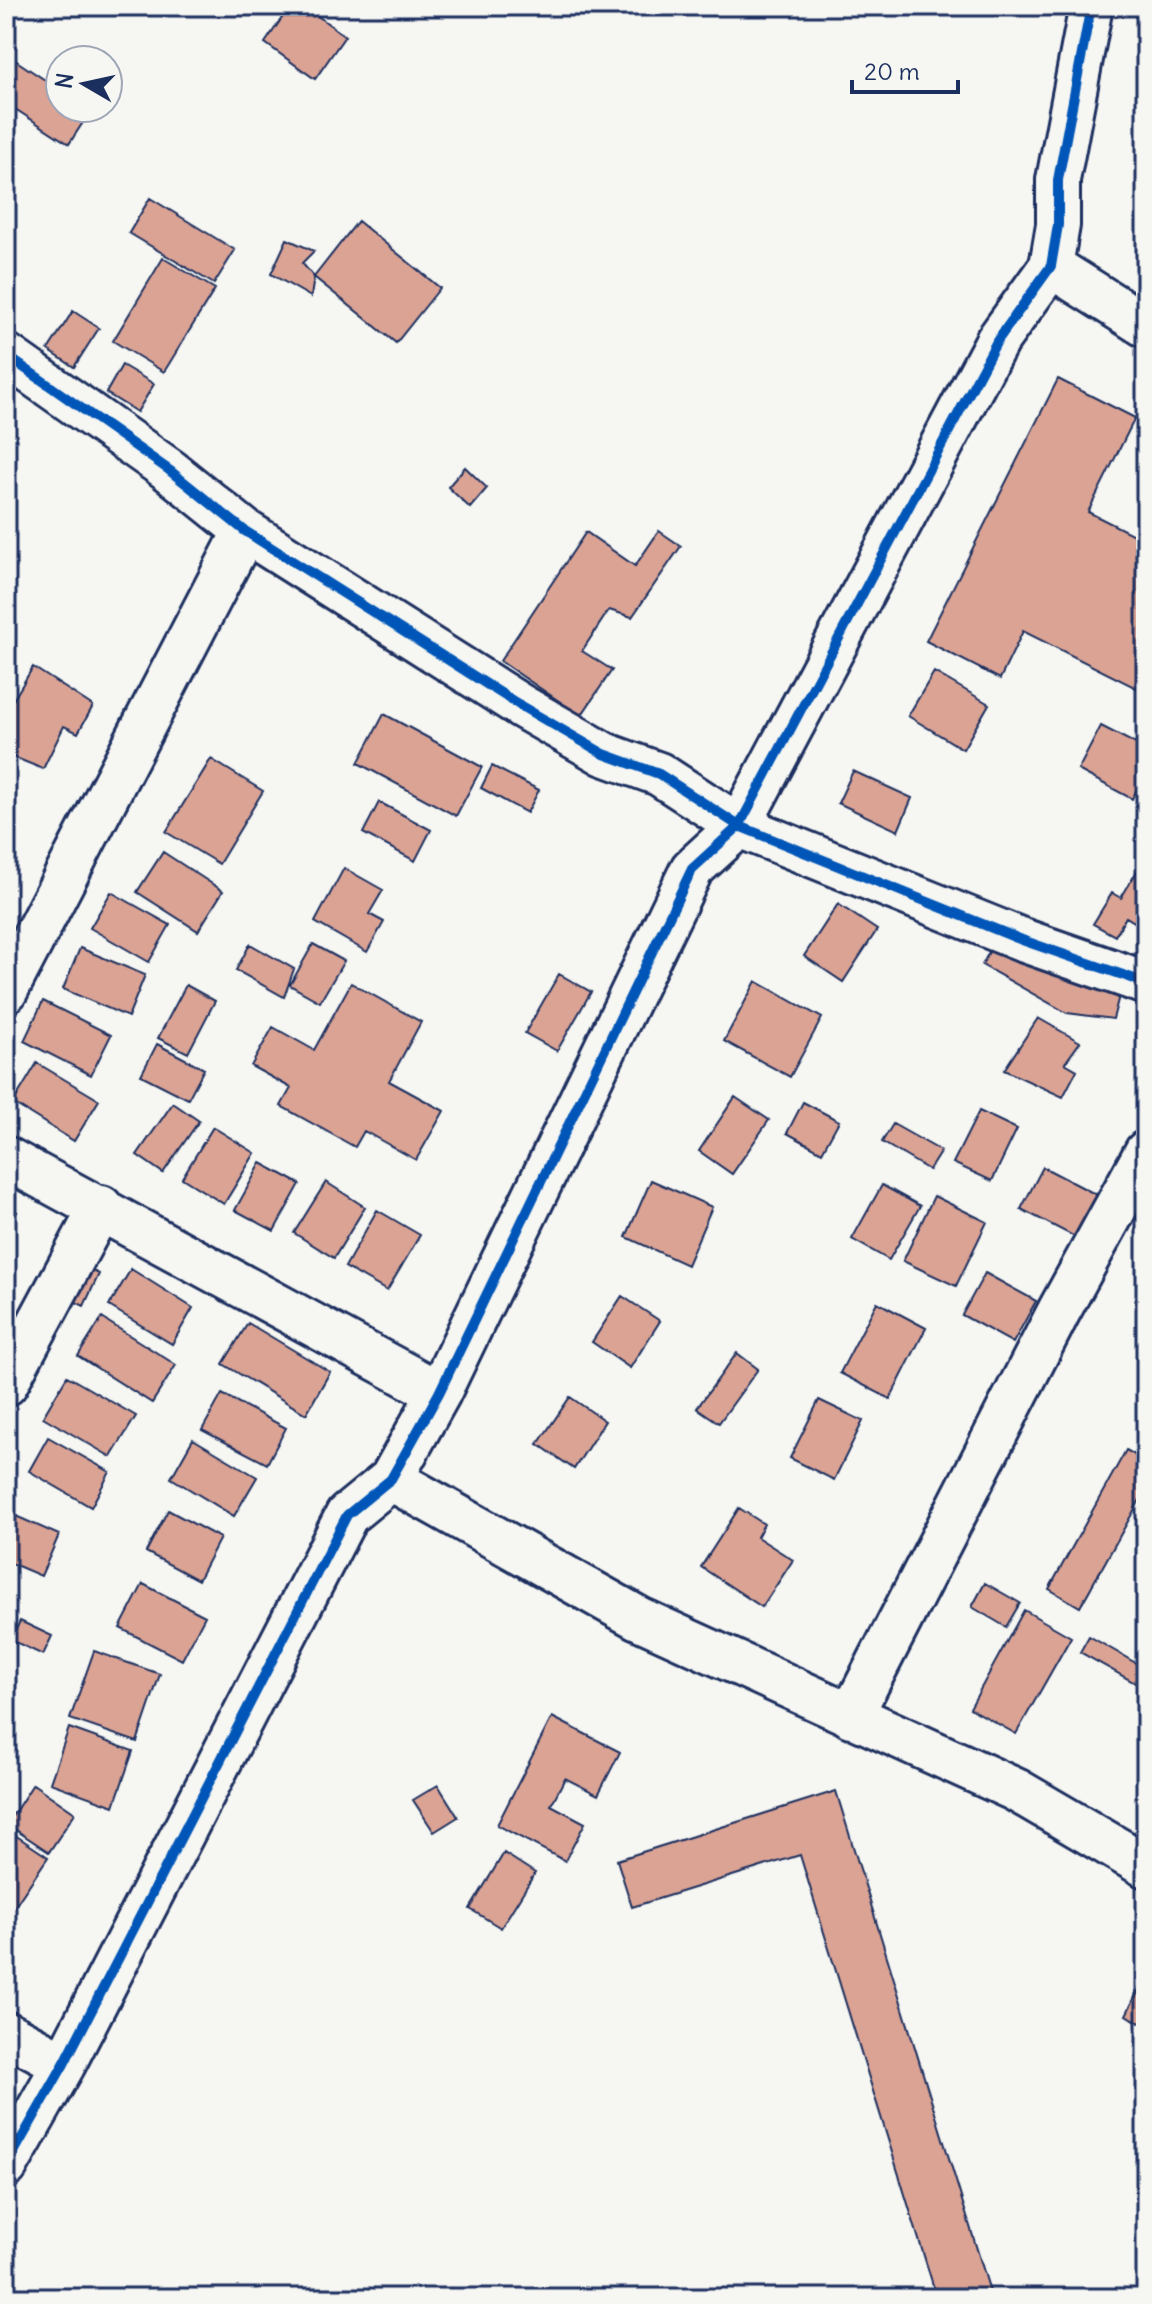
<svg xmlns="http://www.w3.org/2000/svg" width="1152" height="2304" font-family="Delius,sans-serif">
<rect width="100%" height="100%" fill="#f6f6f2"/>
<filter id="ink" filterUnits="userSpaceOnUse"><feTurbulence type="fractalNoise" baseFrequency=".0125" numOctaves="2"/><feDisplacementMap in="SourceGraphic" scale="16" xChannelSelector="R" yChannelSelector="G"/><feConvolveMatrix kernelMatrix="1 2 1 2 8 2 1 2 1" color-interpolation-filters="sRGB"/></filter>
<g filter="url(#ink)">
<path fill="#dba394" stroke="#1b2f5e" stroke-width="2" d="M290 6H304L345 36 315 79 265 43Z
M6 54 60 90V108L91 110 69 144 6 103Z
M150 198 235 250 214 284 129 233Z
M358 221 440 288 396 343 314 277Z
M287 239 314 251 302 263 314 277 311 297 271 274Z
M163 258 215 289 164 372 113 341Z
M73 311 99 328 74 367 48 350Z
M122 365 154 384 137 412 106 393Z
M1058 379 1135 418 1088 512 1146 541V693L1023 631 1000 679 926 641Z
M465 467 487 488 470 508 448 487Z
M659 531 681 546 632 617 609 610 582 651 612 670 581 716 500 661 586 532 635 566Z
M33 667 93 706 78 733 64 726 43 769 6 754V712Z
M934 672 989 704 963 749 908 716Z
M384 714 482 767 456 816 358 763Z
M1101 726 1146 749V772L1132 799 1078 770Z
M211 759 263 791 219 864 166 832Z
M492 766 539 790 527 813 481 788Z
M853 771 912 798 898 831 838 803Z
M379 802 431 830 415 861 363 833Z
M163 852 223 891 198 931 137 892Z
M1146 856V929L1126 917 1115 936 1093 924 1112 893 1121 898Z
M344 868 383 890 369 914 384 922 367 952 315 922Z
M111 892 170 925 149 962 90 928Z
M838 904 877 930 843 982 804 956Z
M998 935 1121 988 1113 1019 1067 1013 982 965Z
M250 944 294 969 284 997 236 970Z
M313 944 344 961 320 1002 290 985Z
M80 948 145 975 128 1017 63 989Z
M559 974 591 992 557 1051 525 1033Z
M756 981 822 1018 790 1077 724 1041Z
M351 983 421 1022 389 1081 444 1111 416 1160 364 1131 355 1147 281 1106 291 1088 251 1066 273 1027 314 1050Z
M186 985 215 1001 188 1053 158 1038Z
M43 1001 111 1035 91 1075 24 1041Z
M1038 1018 1080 1042 1065 1063 1077 1070 1063 1097 1004 1070Z
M157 1044 204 1069 188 1099 141 1075Z
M37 1063 99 1100 74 1141 13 1103Z
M735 1097 769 1120 732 1174 699 1151Z
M803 1102 839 1121 822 1152 787 1133Z
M173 1103 199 1121 163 1173 137 1155Z
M979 1111 1017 1129 992 1181 953 1163Z
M893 1124 941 1151 929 1170 882 1142Z
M213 1127 255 1153 224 1204 182 1178Z
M261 1163 300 1184 274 1231 235 1210Z
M1043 1167 1097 1195 1075 1237 1021 1209Z
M651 1180 712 1207 687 1265 626 1237Z
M326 1182 365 1207 334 1258 294 1233Z
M882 1185 920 1206 889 1260 852 1239Z
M934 1196 987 1222 956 1286 903 1261Z
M6 1206 17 1212 6 1231Z
M377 1210 420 1235 387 1291 345 1267Z
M76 1263 99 1274 84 1306 61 1295Z
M131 1269 193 1308 172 1344 109 1306Z
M985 1273 1036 1301 1013 1343 962 1315Z
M622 1296 660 1321 630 1368 592 1342Z
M877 1302 926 1328 890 1399 840 1373Z
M102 1318 176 1365 152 1403 78 1356Z
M248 1323 330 1372 306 1414 223 1364Z
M737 1353 758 1369 719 1423 697 1408Z
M67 1376 136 1416 111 1457 43 1417Z
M222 1394 286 1428 267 1464 202 1430Z
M570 1397 605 1421 574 1469 538 1444Z
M819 1400 863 1421 834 1480 790 1458Z
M48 1437 110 1472 91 1507 29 1471Z
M193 1439 257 1477 234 1516 171 1478Z
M1126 1450 1146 1461V1489L1080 1607 1049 1589Z
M739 1508 764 1524 757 1537 793 1560 762 1607 701 1567Z
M168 1510 220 1538 198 1580 146 1552Z
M9 1513 59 1535 41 1576 6 1561Z
M985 1583 1020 1603 1006 1627 972 1607Z
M143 1584 205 1616 182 1660 120 1628Z
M1024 1610 1071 1637 1016 1734 970 1708Z
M20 1621 52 1636 43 1655 11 1640Z
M1089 1636 1146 1669V1689L1080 1652Z
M94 1651 160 1674 137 1742 70 1719Z
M552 1717 620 1752 598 1795 565 1778 551 1805 585 1823 565 1861 497 1825Z
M69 1728 133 1751 114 1806 50 1783Z
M33 1784 75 1813 49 1852 7 1824Z
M438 1785 458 1817 434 1832 413 1800Z
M836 1791 992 2298H937L800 1855 632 1907 617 1860Z
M6 1829 48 1857 13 1909 6 1904Z
M504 1853 535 1873 501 1928 470 1909Z
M1146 1975V2026L1126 2015Z"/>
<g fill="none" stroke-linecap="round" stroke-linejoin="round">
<g stroke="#1b2f5e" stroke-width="48">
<path id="minor" d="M1051 266 1146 326
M6 355 169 470 245 531 521 706 604 754 659 774 739 826 1022 940 1146 983
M6 991 245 531
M6 1158 439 1393
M6 1384 101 1207
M391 1479 638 1618 1016 1790 1146 1866
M851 1716 1059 1311 1146 1152
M6 2033 64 2064
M6 2166 64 2064 347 1515 391 1479 439 1393 692 869 739 826 997 341 1051 266 1058 225V180L1091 6"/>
</g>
<use href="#minor" stroke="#f6f6f2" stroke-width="42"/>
<g stroke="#f6f6f2" stroke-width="15">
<path id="cycleway" d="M6 355 169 470 245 531 521 706 604 754 659 774 739 826 1022 940 1146 983
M6 2166 64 2064 347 1515 391 1479 439 1393 692 869 739 826 997 341 1051 266 1058 225V180L1091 6"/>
</g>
<use href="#cycleway" stroke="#0057b8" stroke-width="10"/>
</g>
</g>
<rect width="1152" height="2304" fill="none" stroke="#f6f6f2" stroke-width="32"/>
<rect x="16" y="16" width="1120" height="2272" fill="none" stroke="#1b2f5e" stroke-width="3" filter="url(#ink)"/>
<g transform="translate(84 84) rotate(279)"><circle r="38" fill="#f6f6f2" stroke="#9ea6b7" stroke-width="2"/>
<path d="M0-6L14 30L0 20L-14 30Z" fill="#1b2f5e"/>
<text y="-12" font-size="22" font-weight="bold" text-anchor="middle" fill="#1b2f5e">N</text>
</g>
<path d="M852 80v12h106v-12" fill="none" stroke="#1b2f5e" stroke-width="4"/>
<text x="864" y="80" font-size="24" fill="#1b2f5e" stroke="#f6f6f2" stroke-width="6" paint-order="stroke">20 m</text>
</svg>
